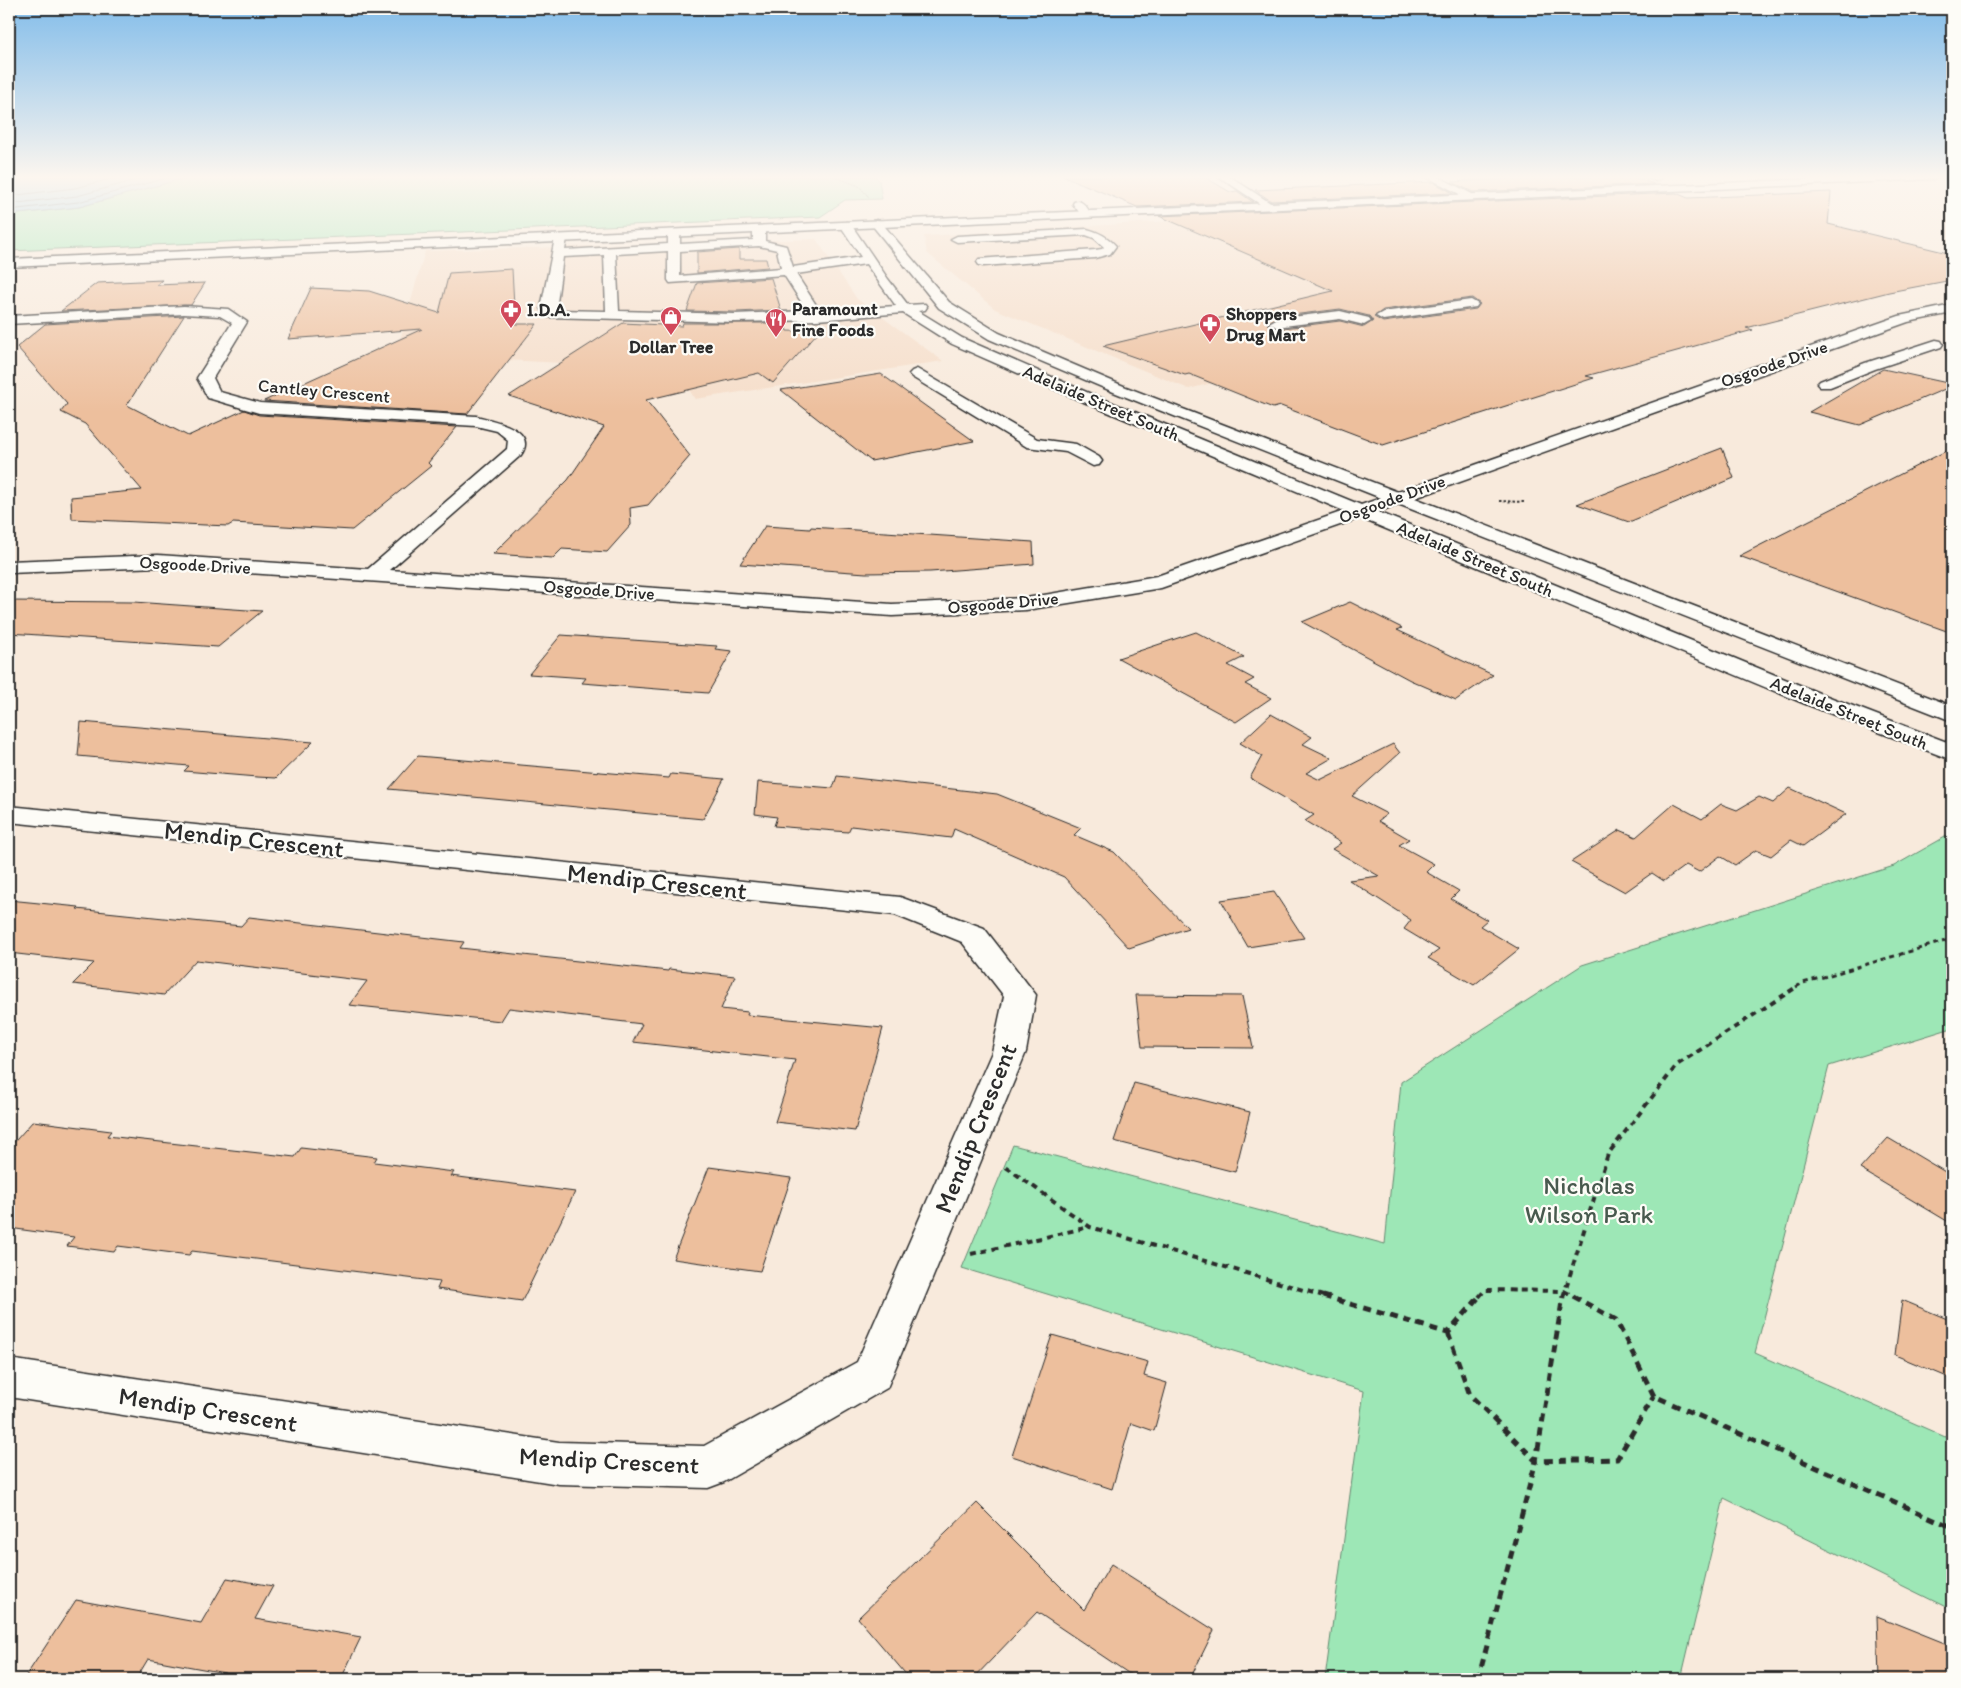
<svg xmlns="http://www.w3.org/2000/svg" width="1961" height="1688" font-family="Itim,sans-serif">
<rect width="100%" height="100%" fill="#f8eadc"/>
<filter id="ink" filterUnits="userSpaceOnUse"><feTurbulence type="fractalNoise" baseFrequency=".02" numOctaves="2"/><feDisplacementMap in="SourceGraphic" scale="10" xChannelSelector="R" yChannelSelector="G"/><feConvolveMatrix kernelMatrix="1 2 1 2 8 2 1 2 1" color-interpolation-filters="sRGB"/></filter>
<g filter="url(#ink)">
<path fill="#f5ddc9" d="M1289 214 1521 302 1189 389 995 309 927 253 924 236Z
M816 239 857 299 943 361 695 399 690 391 599 365 396 354 425 251Z"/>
<path fill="#9de7b6" stroke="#648970" d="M200 176H874L879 180 882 199 845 200 820 217 9 251V215L79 207 174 181Z
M1952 833V1028L1829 1066 1755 1353 1952 1440V1610L1724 1498 1681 1679H1325L1364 1391 962 1268 1013 1145 1385 1244 1401 1082 1582 965 1894 866Z"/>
<path fill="#8bcbec" stroke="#658b9f" d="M9 176H200L174 181 79 207 9 215Z"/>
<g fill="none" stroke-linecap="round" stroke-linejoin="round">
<path stroke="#516b78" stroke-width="1" d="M9 196 75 188 123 176
M9 204 77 196 151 176
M9 210 78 202 174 176"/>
</g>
<path fill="#edbf9d" stroke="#2b2b2b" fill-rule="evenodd" d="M1064 176H1203L1230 192 1237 191 1253 202 1137 207Z
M1495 176H1631L1654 184 1473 192 1452 182 1503 179Z
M1433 182 1453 193 1271 201 1255 190Z
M1831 192 1828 224 1952 254V280L1889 292 1746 328 1753 330 1586 376 1594 378 1383 445 1281 406 1273 408 1189 374 1185 375 1103 346 1333 291 1159 216 1676 193 1688 198ZM1472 298 1480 304 1476 309 1383 322 1374 317 1383 310ZM1340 309 1369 316 1373 321 1364 327 1340 321 1276 329 1267 324 1276 317Z
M739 249V259H766L768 267 697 273V252Z
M512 269 515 324H537L467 414 264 401 422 329 288 339 311 288 369 291 439 313 449 273Z
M771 278 781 310 735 312 687 311 697 283Z
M162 280 156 285 205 283 191 305 61 311 97 283Z
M184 316 127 405 188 436 244 410 259 415 457 427 428 463 431 466 352 530 233 523 228 526 72 519 71 497 142 490 85 424 61 412 67 404 17 347 45 324Z
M623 323 682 326 683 323H784L787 331 818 332 773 383 759 373 646 400 690 456 648 505 630 508 631 525 607 552 562 549 553 558 493 554 568 480 604 427 509 396Z
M1883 369 1952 384V386L1860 425 1809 412Z
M881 374 974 441 871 461 781 390Z
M1722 448 1734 478 1629 522 1577 504Z
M1952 448V633L1739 556Z
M765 526 810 529 811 527 1033 542 1034 564 930 572 866 573 740 564Z
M9 601 134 602 262 611 218 647 9 633Z
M1350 602 1402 628 1397 630 1493 675 1456 700 1410 680 1302 622Z
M1196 632 1244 657 1228 665 1254 679 1245 684 1271 698 1236 722 1118 658Z
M561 635 717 646 715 649 732 651 708 693 582 683 586 678 529 674Z
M1271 714 1312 737 1303 744 1332 758 1306 773 1320 780 1393 744 1400 753 1352 796 1387 814 1378 821 1409 839 1399 845 1434 864 1426 872 1459 891 1451 899 1487 920 1480 926 1519 949 1474 985 1428 958 1439 950 1404 929 1411 920 1349 880 1379 876 1332 849 1341 843 1305 821 1314 815 1250 778 1262 756 1240 743Z
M81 722 313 742 276 778 257 777 184 771 189 766 78 756Z
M418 756 669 778 671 774 724 779 703 819 389 789Z
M837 776 997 794 1081 828 1074 835 1114 852 1188 928 1129 948 1064 877 954 829 951 838 851 826 848 832 774 826 777 817 755 814 758 782 833 788Z
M1790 788 1846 814 1803 846 1791 840 1771 856 1756 850 1735 865 1720 856 1699 872 1686 865 1664 881 1652 873 1625 892 1571 862 1620 830 1636 837 1674 804 1702 819 1721 804 1737 810 1759 797 1773 803Z
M1274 892 1304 938 1248 947 1221 900Z
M9 900 79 907 77 909 241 926 249 917 464 942 460 948 668 971 669 969 735 976 721 1009 748 1012 747 1015 883 1028 855 1131 775 1122 795 1060 633 1042 642 1024 509 1008 501 1021 349 1005 367 981 196 960 164 995 73 984 94 963 9 953Z
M1136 995 1242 996 1253 1048 1142 1047Z
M1134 1083 1250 1112 1235 1172 1114 1141Z
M33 1121 111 1131 107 1136 295 1157 301 1148 377 1157 374 1162 454 1172 451 1176 575 1192 522 1301 437 1289 440 1282 192 1251 189 1255 118 1246 114 1252 67 1246 74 1237 9 1228V1148Z
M1888 1138 1952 1176V1224L1860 1169Z
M709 1167 791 1178 760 1271 673 1259Z
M1902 1300 1952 1321V1379L1895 1355Z
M1052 1335 1148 1362 1144 1376 1167 1383 1154 1431 1131 1423 1112 1489 1012 1456Z
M977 1503 1084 1610 1111 1564 1214 1630 1190 1679H1137L1037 1612 973 1679H910L858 1618Z
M227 1578 273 1586 255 1619 361 1637 341 1679H221L225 1673 148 1659 136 1679H24L76 1600 201 1623Z
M1877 1616 1952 1646V1679H1879Z"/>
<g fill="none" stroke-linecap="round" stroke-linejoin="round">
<g stroke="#2b2b2b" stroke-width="3">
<path id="minor" d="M1218 176H1229L1275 206 1274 208H1266Z
M1425 176H1437L1476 196 1471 199 1467 198Z
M1644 176H1658L1661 178 1656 181Z
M1836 176H1850L1857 179 1852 182Z
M1078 201C1084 202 1088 209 1091 214L1090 216H1082L1073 204 1074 202Z
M876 220 880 221 949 302 999 333 1126 387 1398 492 1899 316 1952 305V313L1908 322 1415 498 1952 706V721L1398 504 1378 512 1819 693 1952 744V760L1803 703 1360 518 1161 588 1026 610 892 616 158 567 9 573V561L158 555 368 569 507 449 508 440 497 431 476 426 259 413 208 398 197 378 232 323 220 316 184 314 9 324V316L184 306 228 309 247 322 213 378 220 392 260 403 476 416C492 420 539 429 521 455L390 570 892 604 1026 598 1157 576 1344 511 1079 400 952 344 903 313 817 320 735 322 546 317 541 308 555 238 561 235 567 238 565 250 668 244V233L674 230 680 233V244L753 240V229L759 226 765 229V241L786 246 793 267 861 257 840 225 846 222 850 223 888 279 908 305 925 304 927 307 925 310 918 311 962 338 1091 394 1361 505 1381 498 1116 393 989 339 939 308 872 225 871 223ZM759 246 777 250 781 268 680 276V251ZM668 251V280L670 283 784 275 807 311 735 314 619 311 616 254ZM604 255 606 311 556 310 563 257ZM866 264 896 306 820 311 796 274Z
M1087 229C1099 232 1108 237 1116 246L1110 254 1095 258 983 266 979 265 977 262 979 259 1095 250 1102 249 1104 247 1094 238 1086 235 957 242 951 239 957 236Z
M1471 300 1478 304 1476 307 1383 320 1376 316 1383 312Z
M1340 311 1369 318 1371 321 1364 325 1340 319 1276 327 1269 323 1276 319Z
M1936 340 1941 341 1943 344 1941 347 1875 369 1830 387H1820L1817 384 1820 381 1865 363Z
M917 369 1037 439 1076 444 1099 457 1102 461 1099 465 1093 466 1066 452 1027 447 912 377 909 374 912 371Z
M9 806 900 897 984 928 1036 995 1026 1052 887 1388 724 1482 708 1488 559 1484 9 1397V1359L559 1442 704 1446 857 1362 992 1052 1004 996 962 942 895 915 9 822Z"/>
</g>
<g stroke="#2b2b2b" stroke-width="3">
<path id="major" d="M1879 176H1939L1934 179 9 267V259Z"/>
</g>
<path stroke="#2b2b2b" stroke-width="1" stroke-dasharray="2 1" stroke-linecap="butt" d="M833 176 859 186 869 197"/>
<path stroke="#2b2b2b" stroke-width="2" stroke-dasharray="2.5 2" stroke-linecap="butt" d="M1499 501 1524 502"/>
<path stroke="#2b2b2b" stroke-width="3" stroke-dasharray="5 4" stroke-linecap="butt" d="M1796 987 1803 983 1952 939"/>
<path stroke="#2b2b2b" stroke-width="4" stroke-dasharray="6 5" stroke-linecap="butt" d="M1006 1167 1090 1227 1327 1297
M971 1254 1089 1227
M1479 1297 1485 1290 1564 1291 1575 1297
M1563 1297 1608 1154 1677 1065 1798 986"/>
<path stroke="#2b2b2b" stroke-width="5" stroke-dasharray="8 6" stroke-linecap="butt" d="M1323 1296 1448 1333 1480 1296
M1573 1296 1616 1320 1654 1396 1952 1527
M1448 1333 1470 1395 1536 1461 1617 1459 1654 1396
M1475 1679 1480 1672 1536 1461 1563 1296"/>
<use href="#minor" fill="#fdfcf7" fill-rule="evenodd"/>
<use href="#major" fill="#fdfcf7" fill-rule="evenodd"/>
</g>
</g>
<linearGradient id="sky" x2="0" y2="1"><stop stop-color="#83bdea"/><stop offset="0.43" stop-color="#fcf6ef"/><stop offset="1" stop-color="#fcf6ef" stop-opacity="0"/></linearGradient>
<rect width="1961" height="412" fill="url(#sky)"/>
<defs>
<g id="pharmacy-pin" transform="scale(1.125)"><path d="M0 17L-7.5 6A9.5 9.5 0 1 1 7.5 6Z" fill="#d1495b" stroke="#fdfcf7"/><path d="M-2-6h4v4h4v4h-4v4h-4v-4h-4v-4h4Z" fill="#fff"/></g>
<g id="shop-pin" transform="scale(1.125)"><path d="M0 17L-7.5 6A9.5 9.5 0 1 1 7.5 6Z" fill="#d1495b" stroke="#fdfcf7"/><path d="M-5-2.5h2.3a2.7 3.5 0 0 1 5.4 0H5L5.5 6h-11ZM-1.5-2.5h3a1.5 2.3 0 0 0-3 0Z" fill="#fff"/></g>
<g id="restaurant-pin" transform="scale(1.125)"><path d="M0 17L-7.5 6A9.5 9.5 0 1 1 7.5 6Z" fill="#d1495b" stroke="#fdfcf7"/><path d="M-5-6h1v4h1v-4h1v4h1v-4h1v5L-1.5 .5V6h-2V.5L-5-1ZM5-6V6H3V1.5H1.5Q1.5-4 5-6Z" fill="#fff"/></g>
</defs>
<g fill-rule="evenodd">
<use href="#pharmacy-pin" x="511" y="310"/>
<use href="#shop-pin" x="671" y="317"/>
<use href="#restaurant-pin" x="776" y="319"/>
<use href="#pharmacy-pin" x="1210" y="324"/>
</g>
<g text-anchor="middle" stroke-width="4.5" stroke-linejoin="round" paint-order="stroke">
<g font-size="18" font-weight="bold" fill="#2b2b2b" stroke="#fdfcf7" text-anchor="start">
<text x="792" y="315">Paramount<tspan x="792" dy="21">Fine Foods</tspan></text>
<text x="527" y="316">I.D.A.</text>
<text x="1226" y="320">Shoppers<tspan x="1226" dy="21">Drug Mart</tspan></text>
<text x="671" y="353" text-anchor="middle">Dollar Tree</text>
</g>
<g font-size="18" fill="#2b2b2b" stroke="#fdfcf7">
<text transform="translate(1774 364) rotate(-19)" y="6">Osgoode Drive</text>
<text transform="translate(324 391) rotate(5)" y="6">Cantley Crescent</text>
<text transform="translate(1101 403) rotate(23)" y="6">Adelaide Street South</text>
<text transform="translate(1392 499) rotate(-20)" y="6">Osgoode Drive</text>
<text transform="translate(1475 559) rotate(23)" y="6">Adelaide Street South</text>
<text transform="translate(195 565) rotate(3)" y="6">Osgoode Drive</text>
<text transform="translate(599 590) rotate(4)" y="6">Osgoode Drive</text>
<text transform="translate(1003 603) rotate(-5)" y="6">Osgoode Drive</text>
<text transform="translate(1849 713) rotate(22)" y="6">Adelaide Street South</text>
</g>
<g font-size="25" fill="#2b2b2b" stroke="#fdfcf7">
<text transform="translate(254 839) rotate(6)" y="9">Mendip Crescent</text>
<text transform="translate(657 881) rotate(6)" y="9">Mendip Crescent</text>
<text transform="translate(975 1128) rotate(-68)" y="9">Mendip Crescent</text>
<text transform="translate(208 1409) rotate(9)" y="9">Mendip Crescent</text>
<text transform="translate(609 1460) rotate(3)" y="9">Mendip Crescent</text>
</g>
<g font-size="25" fill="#485a4e" stroke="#fdfcf7">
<text x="1589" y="1194">Nicholas<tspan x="1589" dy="29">Wilson Park</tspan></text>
</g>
</g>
<rect width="1961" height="1688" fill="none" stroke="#fdfcf7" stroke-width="30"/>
<rect x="15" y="15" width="1931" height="1658" fill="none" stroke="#2b2b2b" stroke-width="2" filter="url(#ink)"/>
</svg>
